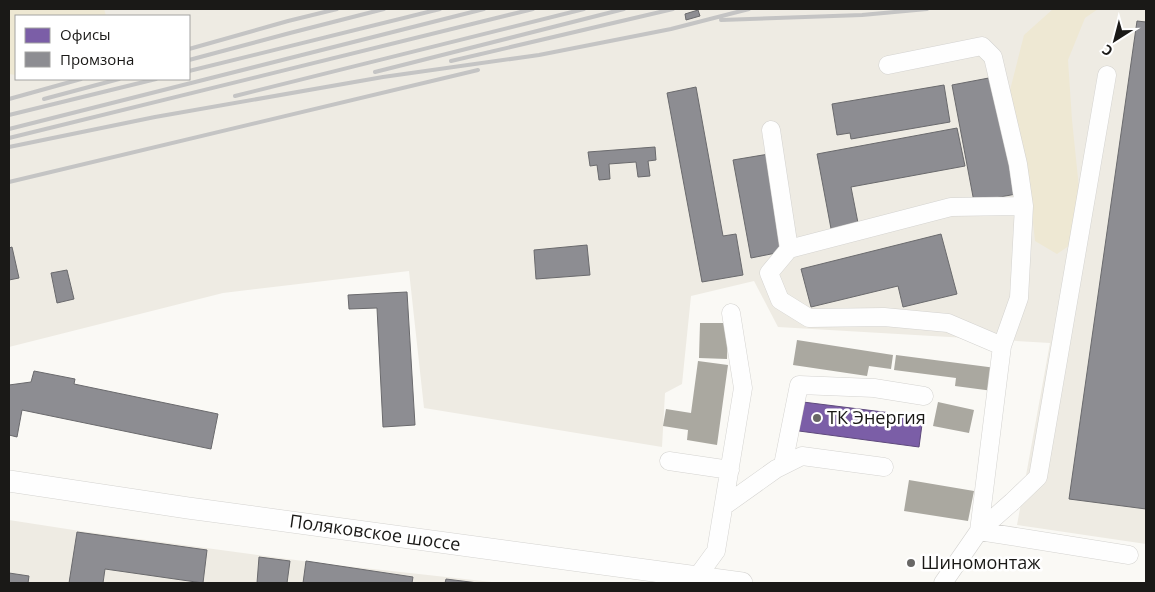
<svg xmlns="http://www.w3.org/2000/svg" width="1155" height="592" font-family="'Open Sans',sans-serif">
<rect width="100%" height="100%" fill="#faf9f5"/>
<path fill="#eeebe3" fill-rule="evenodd" d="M9 9H1146V544L1017 525 1050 343 778 327 754 281 691 296 682 384 665 393 662 447 424 408 409 271 223 293 9 347ZM16 16H189V79H16Z
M9 520 80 531 318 563 501 583H9Z"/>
<path fill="#eee8d3" d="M9 9H104L106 16H16V75L9 74Z
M1053 9H1098L1085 18 1068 60 1072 120 1081 207 1076 241 1057 254 1035 241 1029 184 1007 102 1024 35Z"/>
<path fill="#7b5ea7" stroke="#5e497c" d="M803 402 923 417 919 447 799 431Z"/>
<path fill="#8d8d92" stroke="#6a6a6d" d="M698 10 700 16 686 20 685 14Z
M1137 21 1146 22V509L1069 499Z
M994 77 1016 194 974 202 952 85Z
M944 85 950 122 851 139 850 133 837 135 832 104Z
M696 87 723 236 736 234 743 275 702 282 667 93Z
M957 128 965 166 851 187 859 228 832 234 817 154Z
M655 147 656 160 648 161 650 176 638 177 636 162 609 164 610 179 599 180 597 165 590 166 588 152Z
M769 154 784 239 776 253 751 258 733 160Z
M941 234 957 294 903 307 898 286 811 307 801 269Z
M587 245 590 275 536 279 534 250Z
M12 247 19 278 9 280V248Z
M67 270 74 299 57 303 51 273Z
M407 292 415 425 383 427 377 308 349 309 348 295Z
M34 371 75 379 74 384 218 414 211 449 22 410 17 437 9 435V385L31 382Z
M77 532 207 550 203 583 105 569 103 583H69Z
M259 557 290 561 287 583H257Z
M306 561 413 577 412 583H303Z
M9 573 29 576 28 583H9Z
M446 579 478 583H445Z"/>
<path fill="#aaa8a0" d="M700 323H728L727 359 699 358Z
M797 340 893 355 891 369 869 366 867 376 793 365Z
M896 355 996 368 993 391 955 386 956 378 894 370Z
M698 361 728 365 717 445 687 440 688 430 663 426 666 409 691 413Z
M938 402 974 410 969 433 933 426Z
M909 480 974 491 968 521 904 511Z"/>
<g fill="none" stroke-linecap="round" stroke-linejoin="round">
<g stroke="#d4d3d0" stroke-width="19">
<path id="minor" d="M888 65 982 46 993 57 1018 164 1024 206 951 207 789 249 769 273 780 300 809 318 884 317 948 323 1002 346 979 531 943 583
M771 130 789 249
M1002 346 1019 298 1024 206
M669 461 730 470
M783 465 799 385 874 388 924 396
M724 506 776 469 802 456 884 467
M979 531 1012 502 1038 477 1107 75
M979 531 1129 555
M696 583 697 577 716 551 743 388 731 313"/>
</g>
<g stroke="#d4d3d0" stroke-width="22">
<path id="major" d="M9 481 188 508 742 583"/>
</g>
<use href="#minor" stroke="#fefefe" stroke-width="18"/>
<use href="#major" stroke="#fefefe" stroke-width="21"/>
<path stroke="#c4c4c4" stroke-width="4" d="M721 20 862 15 927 9
M189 49 288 21 337 9
M189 60 290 33 384 9
M451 61 673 9
M189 71 440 9
M375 72 624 9
M235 96 584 9
M9 99 81 79
M44 99 119 79
M9 115 156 79
M9 129 484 9
M9 138 533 9
M9 147 155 117 383 77 539 55 671 29 749 9
M9 182 478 70"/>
</g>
<g fill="#686765" stroke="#fff" stroke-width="2">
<circle cx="817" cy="418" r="5"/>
<circle cx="911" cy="563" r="5"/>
</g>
<g text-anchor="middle" stroke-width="5" stroke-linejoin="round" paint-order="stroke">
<g font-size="18" fill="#1a1917" stroke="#fff" text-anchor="start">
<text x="827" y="424">ТК Энергия</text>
<text x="921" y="569">Шиномонтаж</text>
</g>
<g font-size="18" fill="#1a1917" stroke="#fff">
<text transform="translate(375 533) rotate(8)" y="6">Поляковское шоссе</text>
</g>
</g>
<rect width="1155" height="592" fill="none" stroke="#1a1917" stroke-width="20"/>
<rect x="15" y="15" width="175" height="65" fill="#ffffff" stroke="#a3a3a2"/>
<rect x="25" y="28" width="25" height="15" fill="#7b5ea7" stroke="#a3a3a2"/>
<text x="60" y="40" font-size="15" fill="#1a1917">Офисы</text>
<rect x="25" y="52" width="25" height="15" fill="#8d8d92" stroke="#a3a3a2"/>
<text x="60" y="65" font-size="15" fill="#1a1917">Промзона</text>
<g transform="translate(1115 40) rotate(216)" stroke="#ffffff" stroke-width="4" paint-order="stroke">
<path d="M0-4L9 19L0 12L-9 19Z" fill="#1a1917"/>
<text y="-8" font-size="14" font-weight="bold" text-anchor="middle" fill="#1a1917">С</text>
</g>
</svg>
